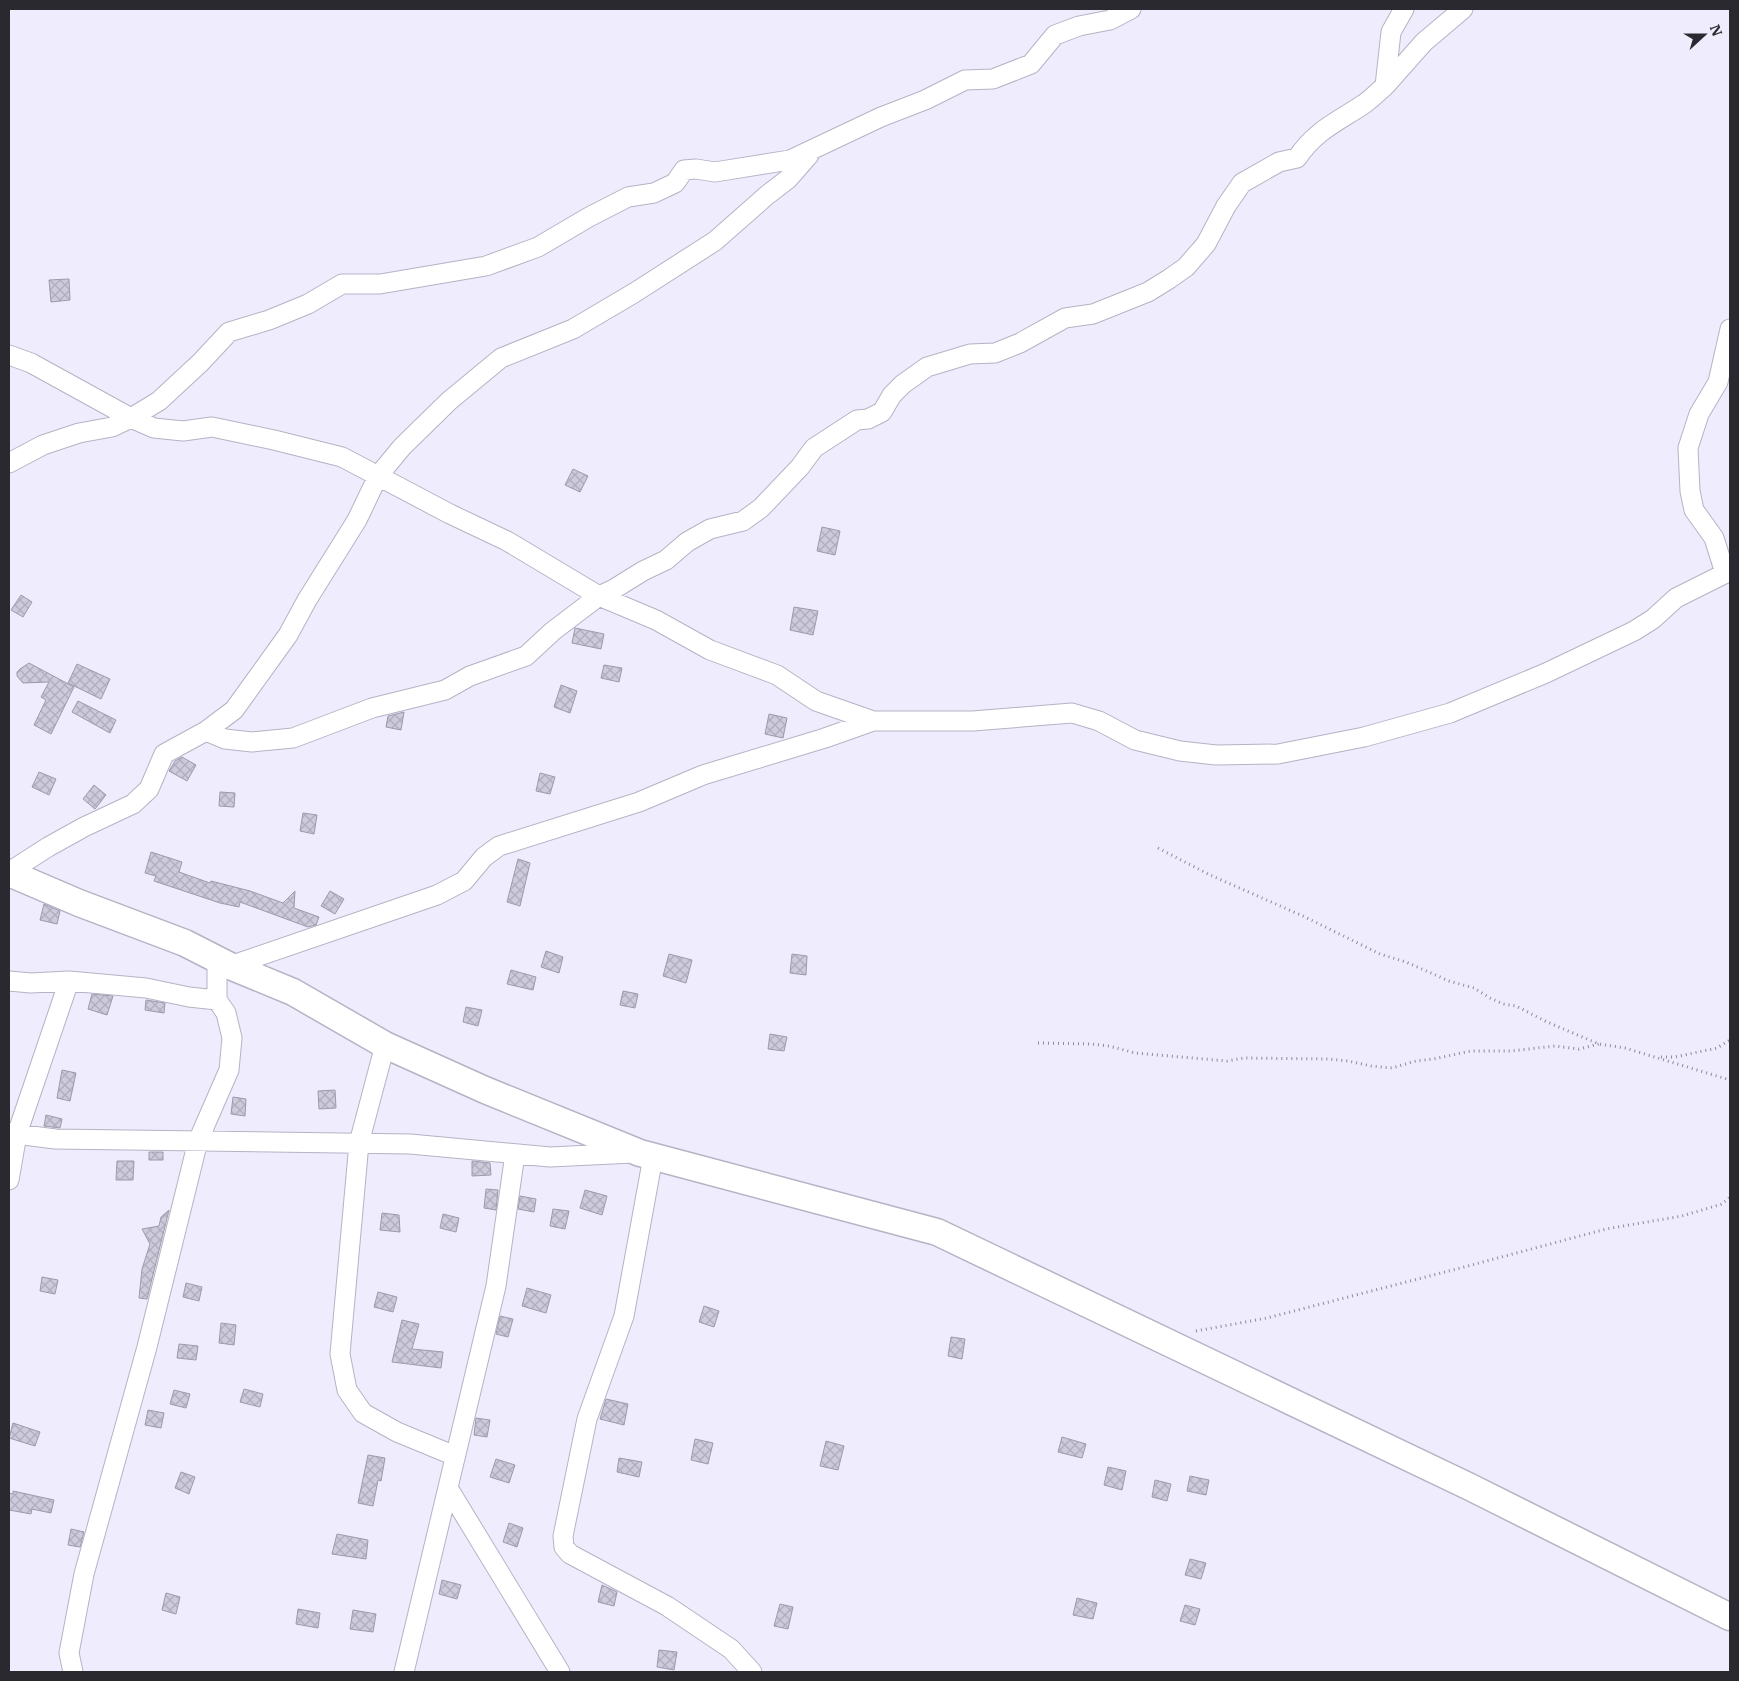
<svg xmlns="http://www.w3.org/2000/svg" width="1739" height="1681" font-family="'IBM Plex Serif',serif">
<defs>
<pattern id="building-cross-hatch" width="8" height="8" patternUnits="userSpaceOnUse" patternTransform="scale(1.25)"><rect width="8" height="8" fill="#cccadb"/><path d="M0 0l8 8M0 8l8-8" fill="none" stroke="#afaebc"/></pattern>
</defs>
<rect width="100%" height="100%" fill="#eeecfd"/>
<path fill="url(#building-cross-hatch)" stroke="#9d9bab" d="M69 279 70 300 51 302 49 280Z
M573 469 588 476 580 492 565 485Z
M822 527 840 531 835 555 817 551Z
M21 595 32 602 23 617 11 610Z
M794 607 818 611 813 635 790 630Z
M575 628 604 634 601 649 572 643Z
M29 663 74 687 51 734 34 725 46 700 41 697 49 682 23 683 17 676V672L20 669Z
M77 664 110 679 101 699 68 683Z
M604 665 622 668 619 682 601 678Z
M561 685 577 691 570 713 554 707Z
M78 701 116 720 110 733 72 712Z
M404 712 401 730 386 727 388 716Z
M769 714 787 718 783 738 765 734Z
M182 757 196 765 187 781 169 771 175 761Z
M39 772 56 779 49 795 32 787Z
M540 773 555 777 550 794 536 791Z
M94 785 106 795 95 809 83 799Z
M220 792 235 793 234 807 219 806Z
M303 813 317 815 314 834 300 831Z
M151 852 182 862 179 872 210 883 211 881 250 891 283 903 295 891 294 908 319 917 316 925 308 927 240 902 239 907 220 903 154 881 156 876 145 873Z
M518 859 530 863 520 906 507 902Z
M330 891 344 899 335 914 321 906Z
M44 904 60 911 57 924 40 920Z
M546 951 563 957 559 973 541 967Z
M669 954 692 960 686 983 663 976Z
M792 954 807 956 806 975 790 973Z
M511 970 536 977 533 990 507 984Z
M623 991 638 994 635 1008 620 1005Z
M92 994 113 996 107 1015 88 1009Z
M146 1000 165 1003 164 1013 145 1010Z
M466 1007 482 1010 478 1026 463 1022Z
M770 1034 787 1037 784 1051 768 1049Z
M62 1070 76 1073 70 1101 57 1098Z
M335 1090 336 1108 319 1109 318 1091Z
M233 1097 246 1099 245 1116 231 1114Z
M46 1115 62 1119 60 1128 44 1126Z
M149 1152H163V1160H149Z
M117 1161H134L133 1180H116Z
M472 1161 490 1163 491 1175 472 1176Z
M486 1189 498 1190 496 1210 484 1208Z
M585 1190 607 1196 602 1215 580 1208Z
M520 1196 536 1199 534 1212 518 1209Z
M553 1209 569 1211 565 1229 550 1226Z
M169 1210 147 1299 139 1298 142 1269 150 1244 142 1229 159 1226 161 1217Z
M382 1213 399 1215 400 1232 380 1230Z
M443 1214 459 1218 456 1232 440 1228Z
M42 1277 58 1280 55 1294 40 1291Z
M186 1283 202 1287 199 1301 183 1297Z
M527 1288 551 1295 546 1313 522 1306Z
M378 1292 397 1297 393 1312 374 1307Z
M704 1306 719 1311 714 1327 699 1322Z
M500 1316 513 1319 508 1337 496 1334Z
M402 1320 419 1324 412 1349 443 1352 441 1368 392 1362Z
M221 1323 236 1325 234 1345 219 1343Z
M951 1337 965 1339 962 1359 948 1356Z
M179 1344 198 1346 196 1360 177 1358Z
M244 1389 263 1394 260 1407 240 1402Z
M174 1390 190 1394 186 1408 170 1404Z
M606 1399 628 1404 624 1425 600 1419Z
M148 1410 164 1413 161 1428 145 1425Z
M476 1418 490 1420 487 1437 474 1435Z
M13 1423 40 1432 35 1446 9 1438Z
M1062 1437 1086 1444 1082 1458 1058 1452Z
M695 1439 713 1443 708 1464 691 1460Z
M826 1441 844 1446 838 1470 820 1466Z
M368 1455 385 1458 381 1481 378 1480 373 1506 358 1503Z
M619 1458 642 1462 639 1477 617 1472Z
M496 1459 515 1465 509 1483 490 1477Z
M1108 1467 1126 1471 1122 1490 1104 1485Z
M181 1472 195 1477 189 1494 175 1488Z
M1190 1476 1209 1480 1206 1495 1187 1491Z
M1155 1480 1171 1484 1167 1501 1152 1497Z
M13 1491 54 1500 51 1513 32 1509 31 1514 9 1510V1493L13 1494Z
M509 1523 523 1528 517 1547 503 1542Z
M71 1529 84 1532 80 1547 68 1545Z
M337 1534 368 1540 366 1559 332 1554Z
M1190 1559 1206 1563 1201 1579 1185 1575Z
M442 1580 461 1585 457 1599 439 1594Z
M602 1585 617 1592 614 1606 598 1602Z
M166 1593 180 1597 176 1614 162 1610Z
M1077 1598 1097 1603 1093 1619 1073 1615Z
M780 1604 793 1607 788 1629 774 1626Z
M1185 1605 1200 1609 1195 1625 1180 1621Z
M298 1609 320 1613 318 1628 296 1624Z
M353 1610 376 1614 373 1632 350 1629Z
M659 1650 677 1652 674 1670 657 1667Z"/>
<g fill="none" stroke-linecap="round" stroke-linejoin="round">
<g stroke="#b5b3c4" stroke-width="21">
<path id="street" d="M1385 86 1424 42 1463 9
M9 355 31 363 131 418 154 428 183 431 212 427 274 440 342 457 450 514 507 541 599 596 656 620 710 650 777 675 816 701 873 721
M9 463 43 445 79 433 112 427 131 418 159 401 200 363 229 332 269 320 308 304 342 284H380L486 266 538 247 589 217 628 197 654 193 675 183 684 170 696 169 715 172 790 160 881 117 925 100 965 80 993 79 1031 64 1055 35 1079 26 1110 20 1131 9
M1725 573 1714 538 1694 510 1690 491 1688 448 1699 414 1718 382 1730 329
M206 731 234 710 288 635 307 600 357 520 378 476 402 447 449 401 501 358 573 329 634 293 715 241 766 196 788 179 809 155
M9 872 48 847 84 827 133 804 149 789 164 754 206 731 225 739 252 742 293 738 372 708 445 690 470 676 526 656 553 631 599 596 614 589 643 571 666 560 687 542 710 529 743 521 761 508 800 467 814 448 857 420 868 419 882 412 892 395 903 384 927 367 970 354 995 353 1020 343 1065 318 1093 314 1148 292 1169 279 1186 267 1206 244 1226 206 1242 183 1279 162 1297 158C1316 130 1337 122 1364 104 1371 99 1378 92 1385 86L1391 32 1404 9
M230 966 437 895 464 881 484 857 499 846 639 802 703 775 825 738 873 721H973L1072 713 1099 721 1135 740 1180 751 1216 755 1278 754 1364 737 1450 713 1546 673 1634 631 1653 619 1676 598 1730 571
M9 981 31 983 69 981 146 988 189 997 217 1000V959
M385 1045 359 1143 340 1354 347 1390 363 1413 397 1432 455 1456
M9 1133 55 1139 410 1144 550 1157 634 1153
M653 1157 624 1316 587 1419 563 1536 564 1547 570 1554 667 1606 731 1649 752 1672
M9 1180 17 1134 69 981
M448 1488 560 1672
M73 1672 69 1653 84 1574 147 1347 198 1141 229 1070 232 1038 226 1013 217 1000
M404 1672 496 1286 515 1154"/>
</g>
<g stroke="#b5b3c4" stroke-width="29">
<path id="secondary" d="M9 873 79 903 185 943 230 966 293 992 385 1045 485 1090 640 1153 937 1232 1470 1487 1730 1617"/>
</g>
<path stroke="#8d8c98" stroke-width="3" stroke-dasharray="1 4" stroke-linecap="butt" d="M1158 848 1210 875 1303 916 1380 954 1406 962 1449 981 1474 988 1490 998 1503 1004 1516 1006 1547 1022 1599 1044 1625 1048 1730 1080
M1038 1043 1092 1044 1109 1046 1135 1053 1227 1061 1244 1058 1328 1059 1348 1061 1371 1066 1392 1068 1416 1061 1433 1059 1471 1051H1511L1555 1046 1579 1049 1599 1044
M1661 1057H1675L1717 1048 1730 1040
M1196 1331 1267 1318 1453 1270 1606 1229 1682 1216 1722 1204 1730 1197"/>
<use href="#street" stroke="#fff" stroke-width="19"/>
<use href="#secondary" stroke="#fff" stroke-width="26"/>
</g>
<rect width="1739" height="1681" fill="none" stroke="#2a2930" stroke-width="20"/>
<g transform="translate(1704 35) rotate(69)" stroke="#eeecfd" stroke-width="4" paint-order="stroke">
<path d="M0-4L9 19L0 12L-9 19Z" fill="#2a2930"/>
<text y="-8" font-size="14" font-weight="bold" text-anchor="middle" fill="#2a2930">N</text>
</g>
</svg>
